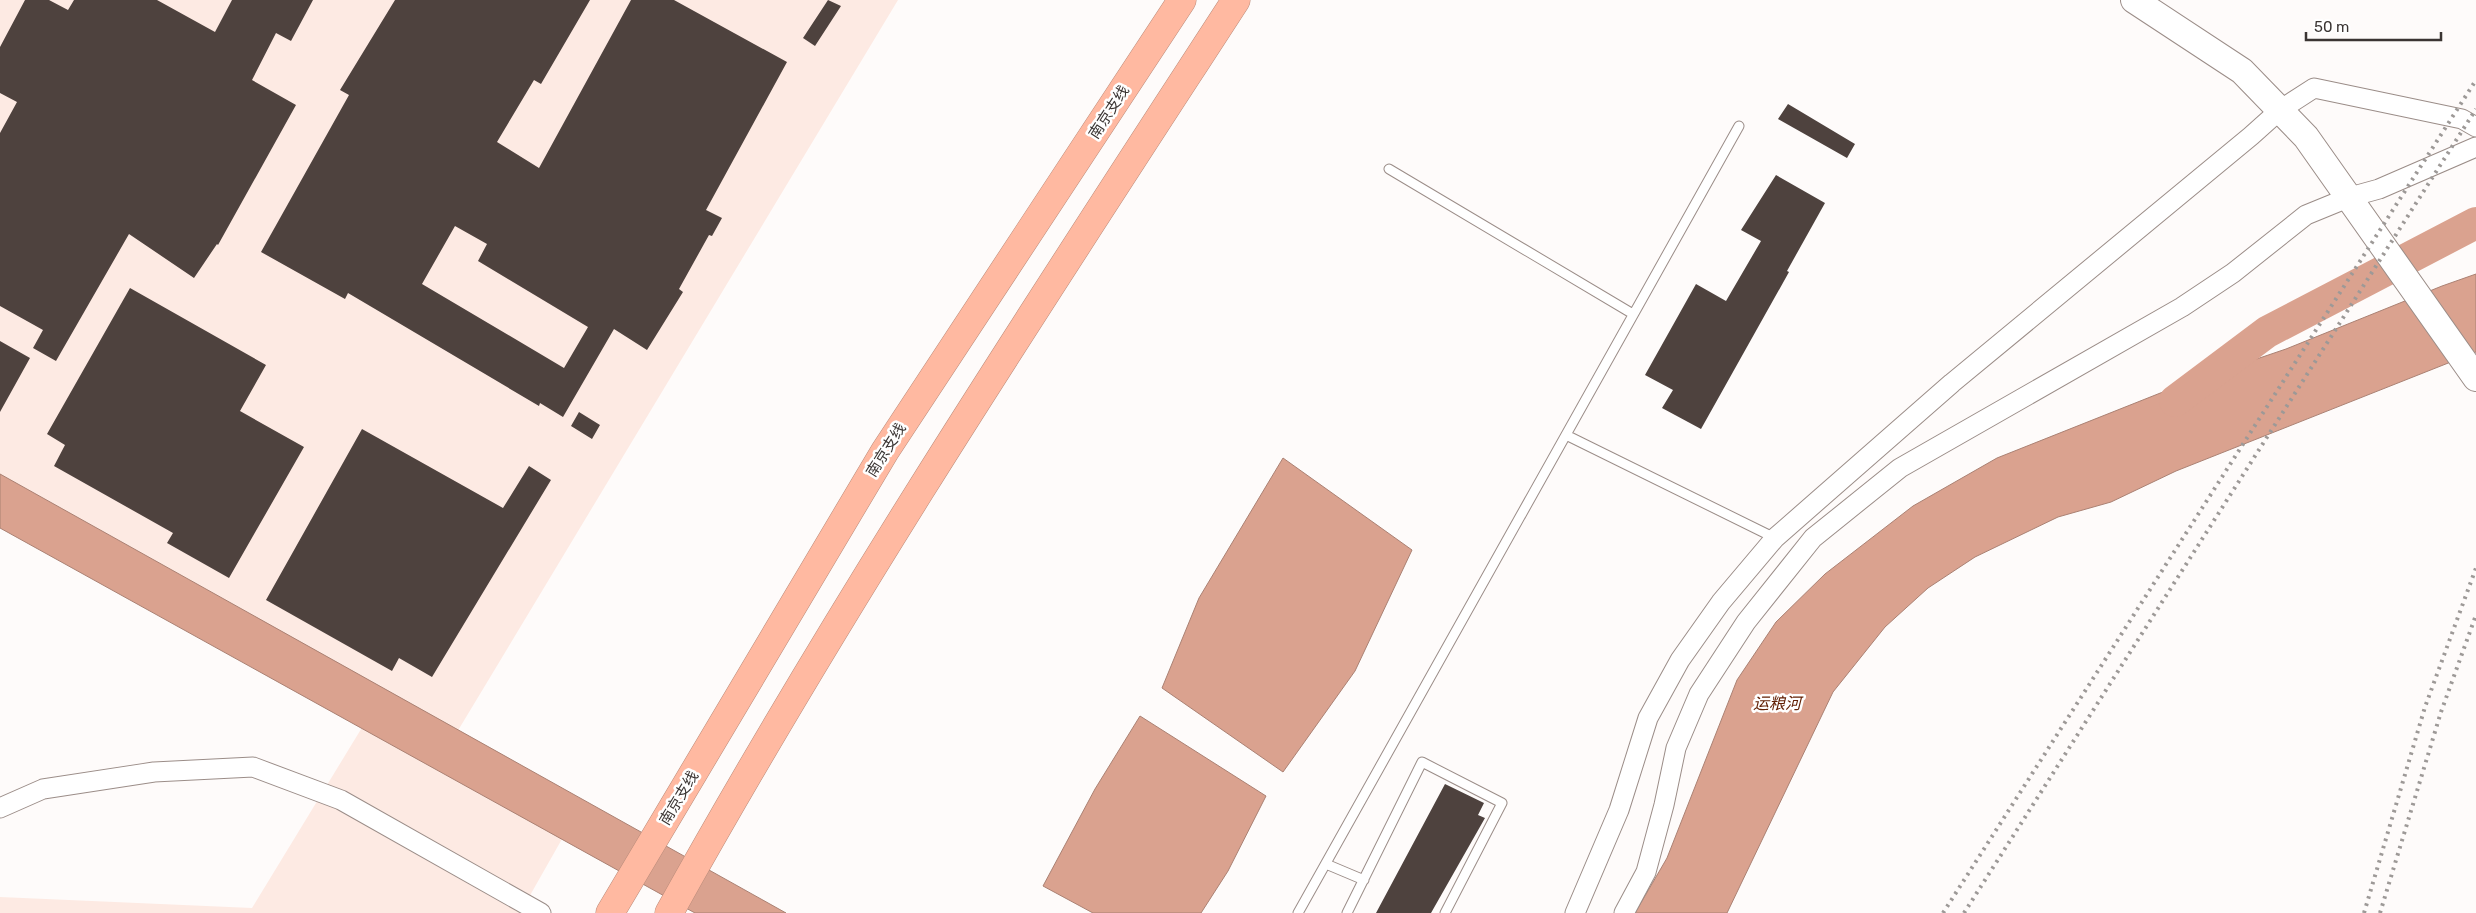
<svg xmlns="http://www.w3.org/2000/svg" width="2476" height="913" font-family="Rubik,'Noto Sans SC',sans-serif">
<rect width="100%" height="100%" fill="#fefbfa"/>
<path fill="#fdeae3" d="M0 0H898L439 762 562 839 520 913H0V897L252 908 366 721 0 515Z"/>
<path fill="#daa28f" stroke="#aa8173" d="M2476 274V352L2176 471 2111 502 2058 517 1975 557 1928 588 1885 627 1833 692 1727 913H1635L1667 858 1737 680 1776 622 1825 574 1913 506 1997 458 2183 384 2286 349 2442 286Z
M1283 458 1412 550 1355 671 1283 772 1162 688 1199 598Z
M0 474 786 913H695L0 528Z
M1140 716 1266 796 1228 871 1201 913H1093L1043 886 1095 789Z"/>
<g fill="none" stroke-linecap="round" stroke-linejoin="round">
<path stroke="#daa28f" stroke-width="32" d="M2175 401 2267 332 2476 223"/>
</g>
<path fill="#4e423e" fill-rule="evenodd" d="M25 0H49L68 10 74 0H157L215 32 232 0H313L291 41 276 33 252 80 296 105 218 245 217 244 194 278 129 234 56 361 33 348 43 330 0 306V133L17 102 0 93V47Z
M395 0H590L541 84 534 80 497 142 539 168 631 0H674L787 62 706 210 722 218 712 236 709 235 679 289 683 292 647 350 614 329 563 417 540 403 539 406 348 293 345 299 261 252 349 95 340 90ZM455 226 487 244 478 261 588 327 564 368 422 284Z
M828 0 841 6 815 46 803 38Z
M1788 104 1855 144 1847 158 1778 119Z
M1776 175 1825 203 1787 271 1789 272 1701 429 1662 408 1673 390 1645 375 1696 284 1726 301 1761 241 1741 230Z
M130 288 266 365 240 411 304 447 229 578 167 543 173 533 54 466 65 445 47 434Z
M0 341 30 358 0 412Z
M579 412 600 425 592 439 571 426Z
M362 429 503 508 529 466 551 480 432 677 399 658 392 671 266 600Z
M1445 784 1484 803 1478 815 1485 818 1431 913H1376Z"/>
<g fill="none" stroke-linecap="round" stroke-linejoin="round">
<g stroke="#9b8d88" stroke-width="11">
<path id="lane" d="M1389 169 1633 314
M1566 435 1775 538
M1326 864 1364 880
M1298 913 1739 126
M1347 913 1422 762 1502 803 1445 913"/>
</g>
<g stroke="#9b8d88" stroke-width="21">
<path id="street" d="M0 808 43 789 154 772 253 767 341 800 541 913
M1575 913 1619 810 1648 718 1680 660 1721 602 1775 538 1952 383 2251 136 2280 110 2314 88 2462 119 2476 127
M1624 913 1646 872 1664 805 1676 748 1699 694 1746 622 1813 538 1900 468 2182 307 2233 273 2306 215 2350 197 2379 189 2476 147"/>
</g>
<g stroke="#9b8d88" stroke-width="28">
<path id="secondary" d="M2134 0 2242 71 2306 137 2476 378"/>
</g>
<g stroke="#ba8b7a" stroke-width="29">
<path id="highway" d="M610 913 885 451 1182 0
M669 913C843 600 1041 300 1236 0"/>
</g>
<use href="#lane" stroke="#fff" stroke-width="9"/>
<use href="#street" stroke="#fff" stroke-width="19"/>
<use href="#secondary" stroke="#fff" stroke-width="26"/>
<use href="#highway" stroke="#ffb9a1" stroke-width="28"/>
<path stroke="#9d9997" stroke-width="4" stroke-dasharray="2.5 5" stroke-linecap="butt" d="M1943 913 2476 80
M1964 913 2476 109
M2364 913 2425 707 2476 568
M2380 913 2441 712 2476 615"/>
</g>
<g text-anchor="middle" stroke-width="5" stroke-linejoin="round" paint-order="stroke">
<g font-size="15" fill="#3b3533" stroke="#fff">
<text transform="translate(1109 112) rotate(-57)" y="5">南京支线</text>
<text transform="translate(886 450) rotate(-58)" y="5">南京支线</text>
<text transform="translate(679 798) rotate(-59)" y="5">南京支线</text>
</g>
<g font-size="16" font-style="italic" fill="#622005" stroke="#fff">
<text x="1777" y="709">运粮河</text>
</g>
</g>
<path d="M2306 32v8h135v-8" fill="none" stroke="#3b3533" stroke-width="2.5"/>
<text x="2314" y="32" font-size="15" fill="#3b3533" stroke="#ffffff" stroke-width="4" paint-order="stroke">50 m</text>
</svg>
